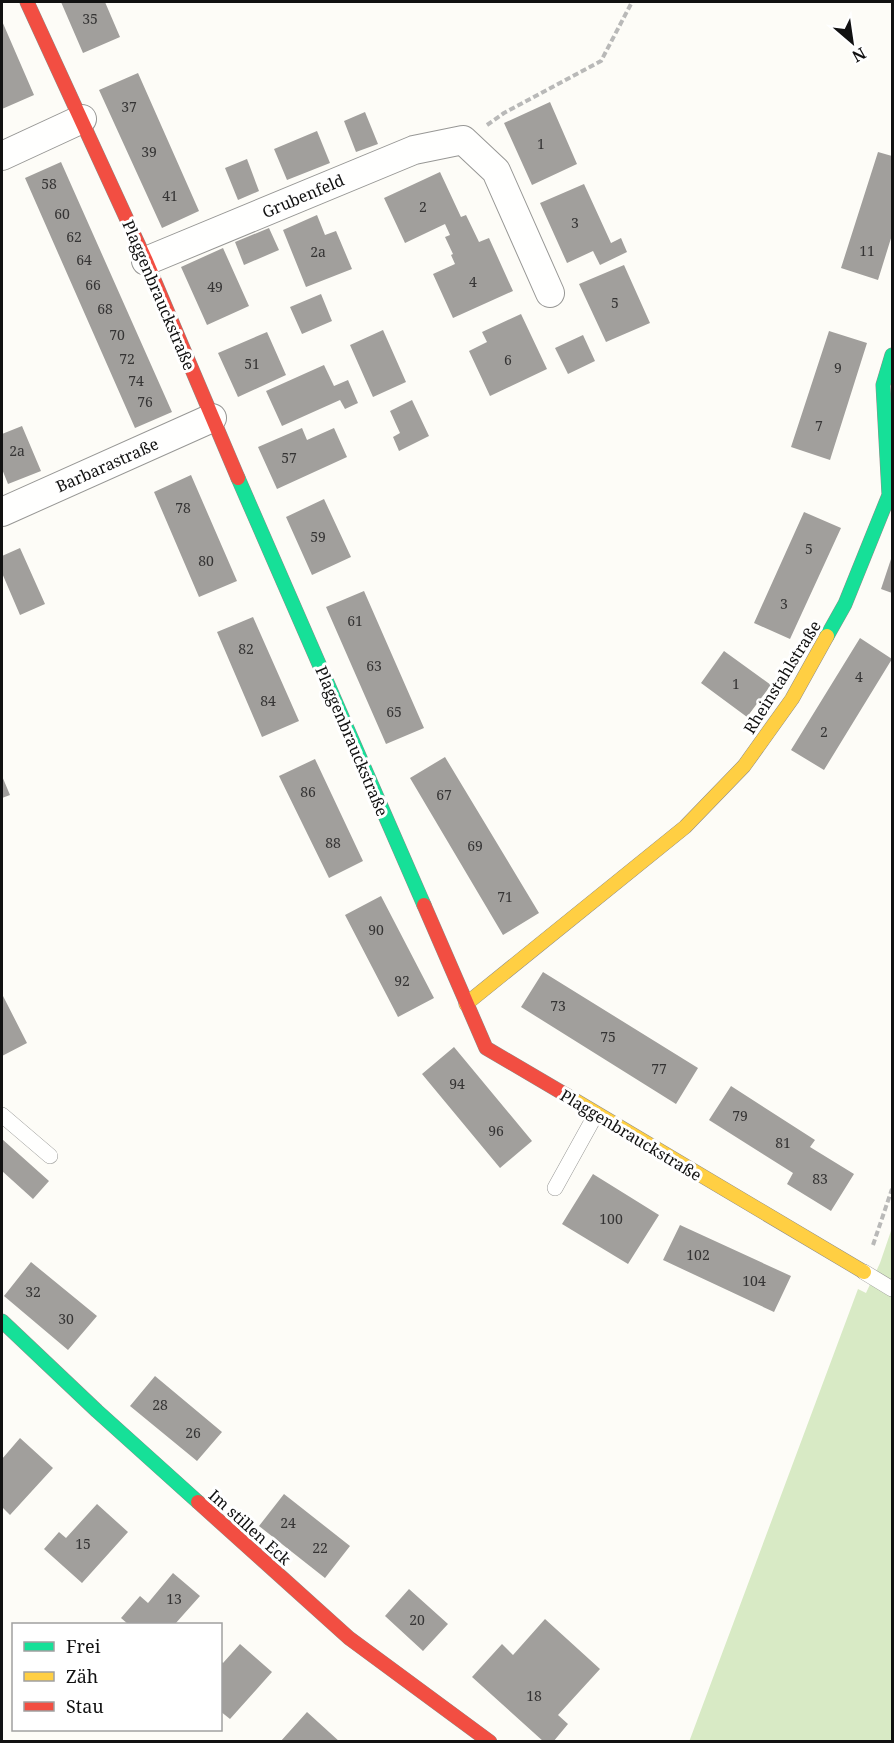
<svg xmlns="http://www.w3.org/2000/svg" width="894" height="1743" font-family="'Noto Serif',serif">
<rect width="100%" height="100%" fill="#fdfcf7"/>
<path fill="#d8eac5" d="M892 1228V1741L689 1742 858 1289 866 1293 880 1263Z"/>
<path fill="#a19f9c" d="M61 2H105L120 37 83 53Z
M2 21 34 95 2 109Z
M138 73 199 211 162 228 99 90Z
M550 102 577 164 532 185 504 123Z
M365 112 378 144 356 152 344 121Z
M317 131 330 163 287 180 274 149Z
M878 152 892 156V235L878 280 841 268Z
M247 159 259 191 238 200 225 168Z
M61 162 172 412 135 428 25 178Z
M440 172 461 217 466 215 479 242 489 238 513 291 453 318 433 274 455 264 451 255 453 254 445 237 450 235 445 224 405 243 384 198Z
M584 184 611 243 621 238 627 252 600 265 593 251 567 263 540 203Z
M317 215 325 235 336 231 352 269 306 287 283 230Z
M269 228 279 250 244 265 235 242Z
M223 248 249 306 207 325 181 267Z
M624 265 650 323 606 342 579 284Z
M321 294 332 321 302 334 290 307Z
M521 314 547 369 490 396 469 351 487 342 482 332Z
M383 330 406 382 373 397 350 345Z
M829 331 867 343 830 460 791 447Z
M267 332 286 375 238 397 218 353Z
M583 335 595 361 568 374 555 348Z
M324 365 334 386 348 380 358 403 345 409 340 400 282 426 266 391Z
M412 400 429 436 399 451 393 437 400 433 390 411Z
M22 426 41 471 8 484 2 469V434Z
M302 428 307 440 334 428 347 457 277 489 258 447Z
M191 475 237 581 199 597 154 492Z
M324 499 351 557 312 575 286 517Z
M804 512 841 528 790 639 754 623Z
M20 548 45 604 20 615 2 573V556Z
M892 556V593L881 589Z
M364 591 424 728 386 744 326 607Z
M253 617 299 721 262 737 217 632Z
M860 638 892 659 824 770 791 750Z
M724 651 771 685 747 717 701 683Z
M445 757 539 913 503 935 410 778Z
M315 759 363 861 329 878 279 776Z
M2 776 10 795 2 798Z
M381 896 434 998 398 1017 345 915Z
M543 972 698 1068 676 1104 521 1007Z
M2 994 27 1043 2 1056Z
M454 1047 532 1141 500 1168 422 1074Z
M731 1086 815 1140 810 1147 854 1174 831 1211 787 1184 793 1173 709 1120Z
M2 1139 49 1181 33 1199 2 1171Z
M593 1174 659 1215 628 1264 562 1224Z
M680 1225 791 1276 774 1312 663 1260Z
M31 1262 97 1316 68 1350 4 1296Z
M155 1376 222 1432 197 1461 130 1406Z
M20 1438 53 1468 10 1515 2 1507V1459Z
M284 1494 350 1546 325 1578 259 1526Z
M97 1504 128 1532 82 1583 44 1549 59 1532 66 1538Z
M173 1573 200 1596 175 1624H128L121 1618 140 1596 148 1603Z
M409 1589 448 1624 423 1651 385 1616Z
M545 1619 600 1669 558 1715 568 1724 553 1742H544L472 1677 502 1644 513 1655Z
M240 1644 272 1672 230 1719 220 1711V1660L223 1663Z
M307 1712 340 1742H280Z"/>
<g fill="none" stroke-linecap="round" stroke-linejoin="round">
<g stroke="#979795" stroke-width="16">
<path id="lane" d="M2 1115 50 1156
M555 1188 596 1114
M864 1272 892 1289"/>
</g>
<g stroke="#979795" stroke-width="30">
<path id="street" d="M2 156 82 119
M146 261 414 150 463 140 496 171 550 293
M2 512 212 418"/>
</g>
<g stroke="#8e8d8b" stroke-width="15">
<path id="fast" d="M238 478 424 905
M827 636 845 604 889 495 883 385 892 355
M2 1321 97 1411 198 1502"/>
</g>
<g stroke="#8e8d8b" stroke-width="15">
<path id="slow" d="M466 1004 685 827 744 766 792 699 827 636
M566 1095 864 1272"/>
</g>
<g stroke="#8e8d8b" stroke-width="15">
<path id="jam" d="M27 2 146 261 238 478
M424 905 486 1048 566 1095
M198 1502 349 1638 490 1742"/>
</g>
<path stroke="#b9b9b8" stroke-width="4" stroke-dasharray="6 3" stroke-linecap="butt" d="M487 125 504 113 601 61 632 2
M873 1245 892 1189"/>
<use href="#lane" stroke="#fffffe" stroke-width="15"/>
<use href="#street" stroke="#fffffe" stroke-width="28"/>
<use href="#fast" stroke="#16e098" stroke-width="14"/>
<use href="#slow" stroke="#ffcf43" stroke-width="14"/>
<use href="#jam" stroke="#f24e42" stroke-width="14"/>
</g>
<g text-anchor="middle" stroke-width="6" stroke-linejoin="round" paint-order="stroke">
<g font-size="14" fill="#353434">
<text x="90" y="24">35</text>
<text x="129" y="112">37</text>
<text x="541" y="149">1</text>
<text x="149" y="157">39</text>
<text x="49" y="189">58</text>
<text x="170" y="201">41</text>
<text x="423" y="212">2</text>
<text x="62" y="219">60</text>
<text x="575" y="228">3</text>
<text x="74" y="242">62</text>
<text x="867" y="256">11</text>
<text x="318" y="257">2a</text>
<text x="84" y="265">64</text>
<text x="473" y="287">4</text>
<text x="93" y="290">66</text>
<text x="215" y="292">49</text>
<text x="615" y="308">5</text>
<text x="105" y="314">68</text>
<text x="117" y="340">70</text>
<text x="127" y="364">72</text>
<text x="508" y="365">6</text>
<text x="252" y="369">51</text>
<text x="838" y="373">9</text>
<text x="136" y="386">74</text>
<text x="145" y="407">76</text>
<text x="819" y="431">7</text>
<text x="17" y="456">2a</text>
<text x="289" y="463">57</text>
<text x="183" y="513">78</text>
<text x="318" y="542">59</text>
<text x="809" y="554">5</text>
<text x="206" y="566">80</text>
<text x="784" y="609">3</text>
<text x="355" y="626">61</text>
<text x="246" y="654">82</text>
<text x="374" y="671">63</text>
<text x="859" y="682">4</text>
<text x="736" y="689">1</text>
<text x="268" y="706">84</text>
<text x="394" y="717">65</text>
<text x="824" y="737">2</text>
<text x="308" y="797">86</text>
<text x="444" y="800">67</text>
<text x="333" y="848">88</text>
<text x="475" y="851">69</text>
<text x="505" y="902">71</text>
<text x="376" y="935">90</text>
<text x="402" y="986">92</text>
<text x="558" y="1011">73</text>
<text x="608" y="1042">75</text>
<text x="659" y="1074">77</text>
<text x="457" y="1089">94</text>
<text x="740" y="1121">79</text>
<text x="496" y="1136">96</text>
<text x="783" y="1148">81</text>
<text x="820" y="1184">83</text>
<text x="611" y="1224">100</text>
<text x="698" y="1260">102</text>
<text x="754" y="1286">104</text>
<text x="33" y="1297">32</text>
<text x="66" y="1324">30</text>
<text x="160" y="1410">28</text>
<text x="193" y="1438">26</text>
<text x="288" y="1528">24</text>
<text x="83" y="1549">15</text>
<text x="320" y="1553">22</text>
<text x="174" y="1604">13</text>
<text x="417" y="1625">20</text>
<text x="534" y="1701">18</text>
</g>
<g font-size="16" fill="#111" stroke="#fff">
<text transform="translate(303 196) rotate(-23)" y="6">Grubenfeld</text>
<text transform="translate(159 295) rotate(67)" y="6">Plaggenbrauckstraße</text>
<text transform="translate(107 465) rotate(-24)" y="6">Barbarastraße</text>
<text transform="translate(782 677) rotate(-58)" y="6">Rheinstahlstraße</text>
<text transform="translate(352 741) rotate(67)" y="6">Plaggenbrauckstraße</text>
<text transform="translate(631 1135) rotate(31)" y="6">Plaggenbrauckstraße</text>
<text transform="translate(250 1527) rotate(42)" y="6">Im stillen Eck</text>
</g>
</g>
<rect width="894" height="1743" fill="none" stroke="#111111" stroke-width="6"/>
<rect x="12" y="1623" width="210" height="108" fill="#ffffff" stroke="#a0a0a0" stroke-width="1.5"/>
<rect x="24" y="1642" width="30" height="9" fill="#16e098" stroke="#a0a0a0" stroke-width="1.5"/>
<text x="66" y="1653" font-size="18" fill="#111111">Frei</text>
<rect x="24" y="1672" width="30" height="9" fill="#ffcf43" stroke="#a0a0a0" stroke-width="1.5"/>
<text x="66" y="1683" font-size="18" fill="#111111">Zäh</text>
<rect x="24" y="1702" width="30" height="9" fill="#f24e42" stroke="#a0a0a0" stroke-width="1.5"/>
<text x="66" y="1713" font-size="18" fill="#111111">Stau</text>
<g transform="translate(852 42) rotate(151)" stroke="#ffffff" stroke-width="4.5" paint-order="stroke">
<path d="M0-4.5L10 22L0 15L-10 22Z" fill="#111111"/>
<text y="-9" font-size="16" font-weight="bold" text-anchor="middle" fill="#111111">N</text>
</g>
</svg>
